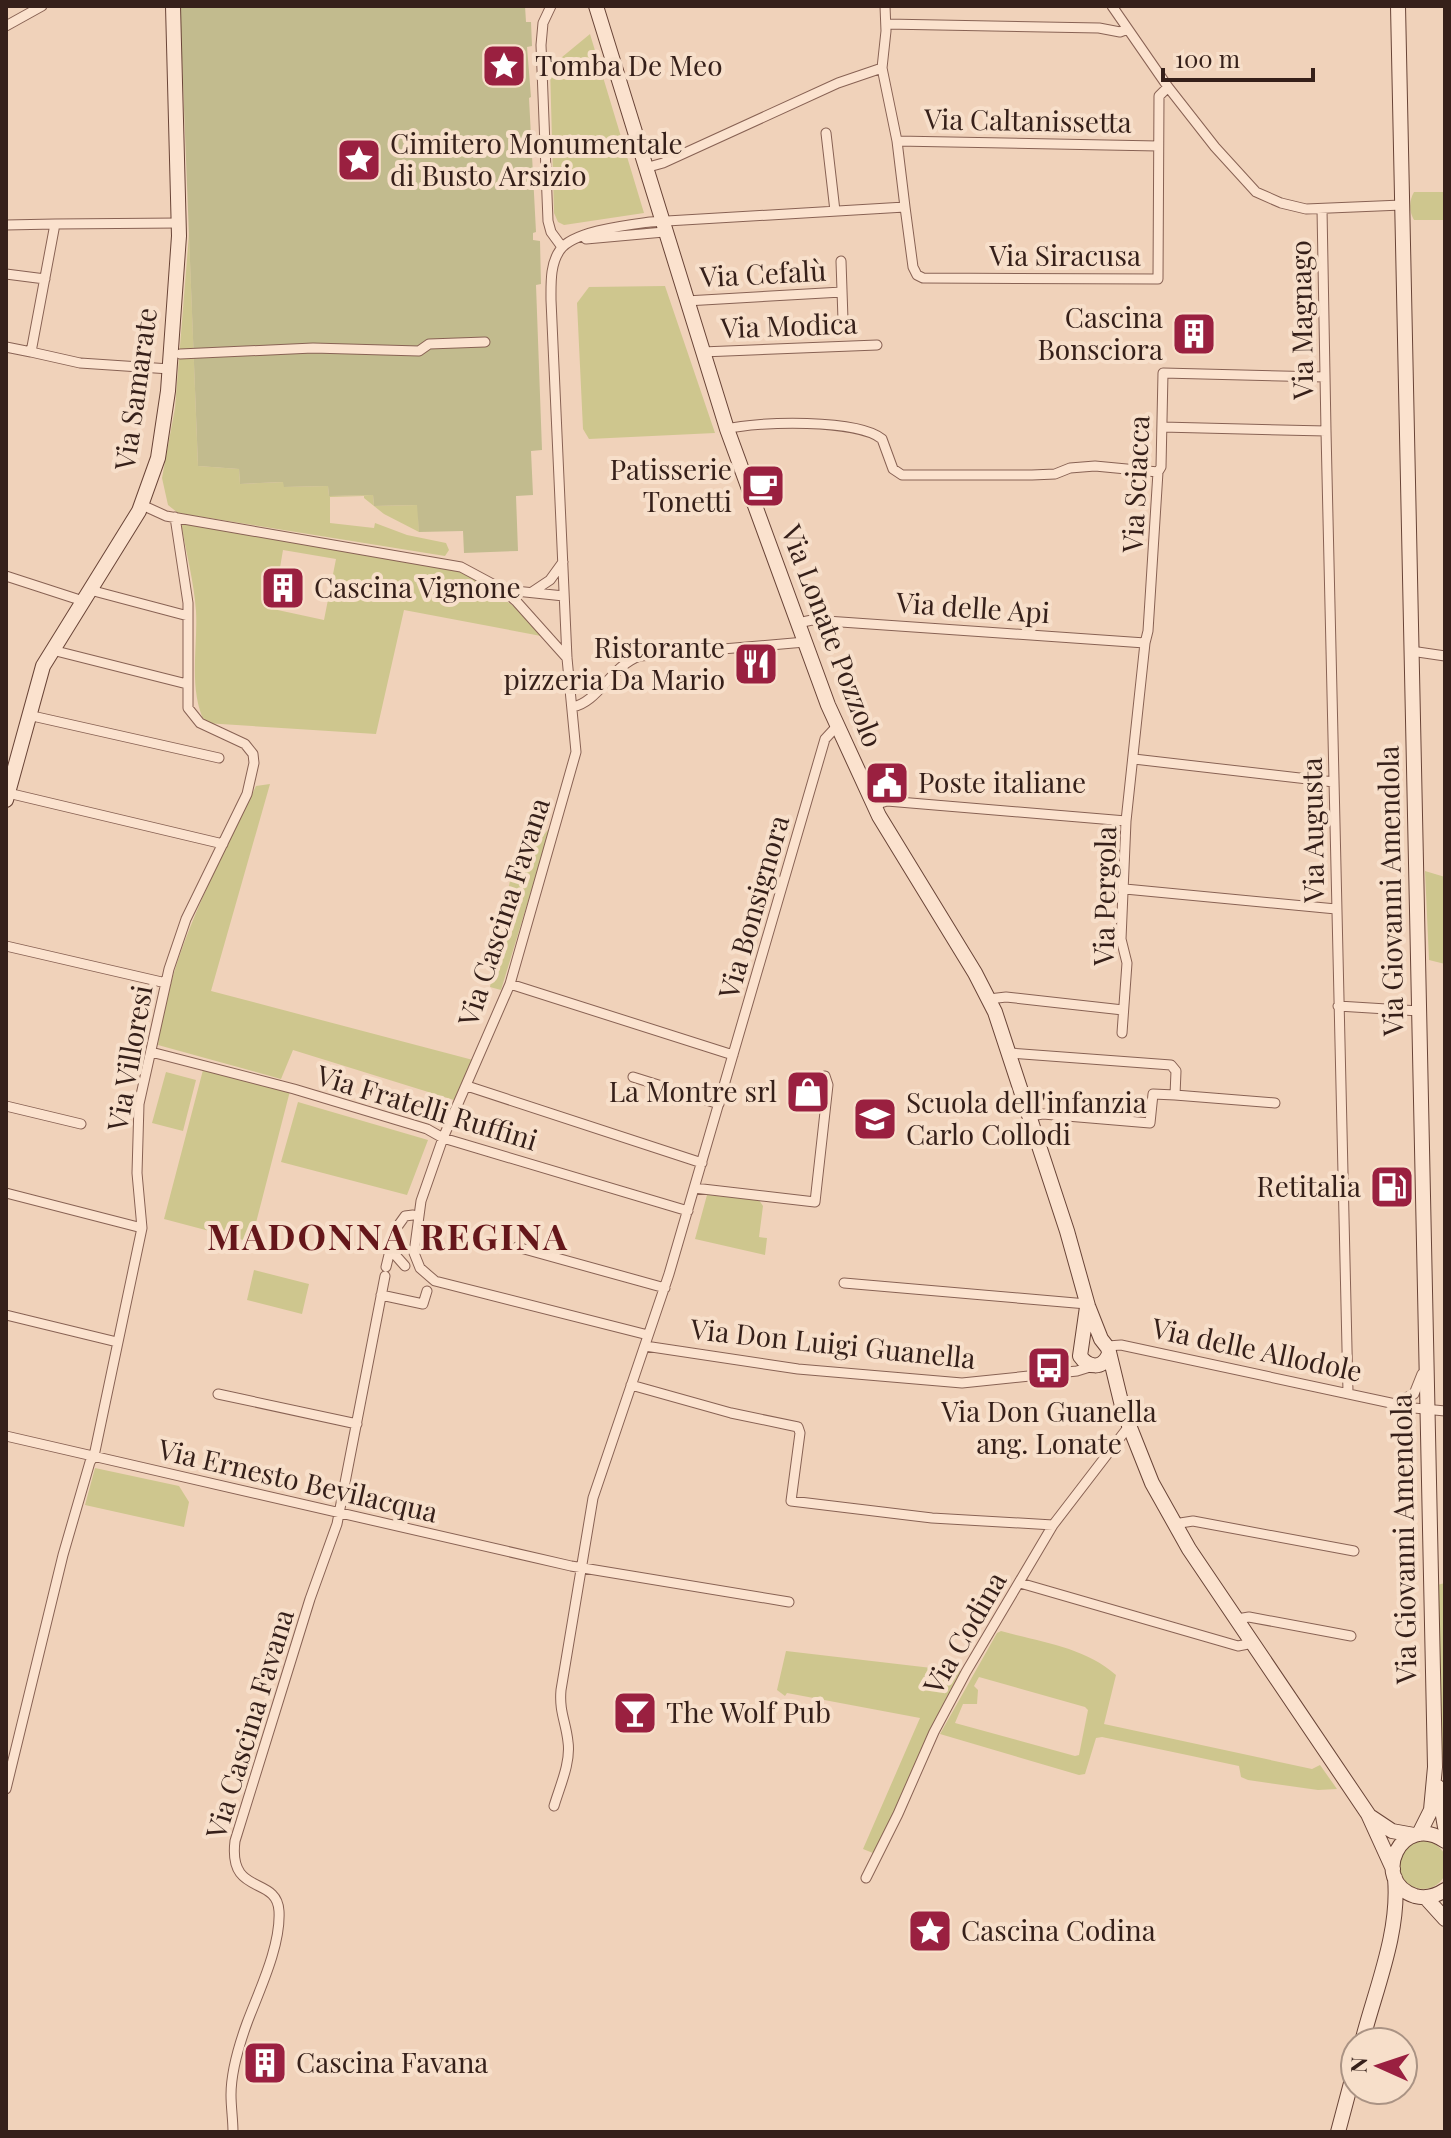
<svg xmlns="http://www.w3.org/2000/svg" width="1451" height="2138" font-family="'Playfair Display',serif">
<rect width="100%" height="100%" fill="#f0d2ba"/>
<path fill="#cec68e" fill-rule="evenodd" d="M590 34 644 213 564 225 558 222 554 213 550 67Z
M1414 192H1445V220H1414C1409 212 1409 200 1414 192Z
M189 234 198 466 239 469 240 484 284 482 285 487 328 486 329 496 373 495 374 506 418 505 419 532 384 514 364 498V496L330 497V523L374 528 375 523 407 535 446 543 449 550 445 556 178 513 168 505 162 478 175 408Z
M665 286 715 433 589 439 583 429 577 303 589 287Z
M181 523 462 572 520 610 541 636 404 610 376 734 205 723C188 689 198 648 196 611 194 582 186 552 181 523ZM283 550 336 559 324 620 273 609Z
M270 784 211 991 473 1060 454 1100 293 1050 281 1079 158 1045C170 952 216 869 256 786Z
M551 826 501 990 490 987 511 875Z
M1425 871 1445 877V964L1429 960Z
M203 1070 290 1091 251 1242 164 1219Z
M166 1072 196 1080 183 1131 152 1123Z
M298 1102 428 1140 407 1195 281 1162Z
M707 1195 759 1200 763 1206 759 1237 767 1238 765 1255 695 1239Z
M254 1270 309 1284 302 1314 247 1300Z
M95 1468 179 1486 189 1502 184 1527 85 1505Z
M1445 1583V1759L1440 1758 1437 1585Z
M1001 1631C1040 1642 1085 1647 1116 1675L1104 1724 1312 1769 1320 1765 1337 1789 1318 1790 1248 1780 1241 1777 1239 1766 1102 1737 1096 1738 1085 1774 1079 1775 940 1734 997 1633ZM979 1677 1085 1707 1088 1710 1079 1755 1075 1756 955 1723 963 1704H977L978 1690 974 1686Z
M786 1651 966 1672 878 1855 863 1849 920 1718 787 1693 785 1696 777 1690Z
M1399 1865a24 24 0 1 1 48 0a24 24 0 1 1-48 0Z"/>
<path fill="#c2bb8e" d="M180 6H525L526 22H531L532 46 527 47 531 97 529 98 536 232 533 233V240L540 241 541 284 536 285 542 450 531 451 533 495 516 496 518 551 464 553 463 531 419 532 417 505 374 506 373 495 329 496 328 486 284 487 283 482 240 484 239 469 198 466Z"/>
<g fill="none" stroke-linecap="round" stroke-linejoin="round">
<g stroke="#886254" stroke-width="11">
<path id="street" d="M551 6 543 23 541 45 548 221 551 232 562 247
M1112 6 1168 87 1215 147 1256 192 1281 203 1306 209 1402 205
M886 24 1099 28 1120 32 1128 29
M6 26 42 6
M882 68 897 141 905 207
M826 133 835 211
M897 141 1158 146
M645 168 663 163 838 83 882 68 886 31 885 6
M1322 209 1326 431
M6 225 55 224
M586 239 664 232
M841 261 843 320
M6 274 45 279
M686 301 842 292
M6 347 31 352
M702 352 877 345
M180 354 313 348 419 351 429 344 485 342
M170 369 80 363 31 352 55 224 179 223
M1162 427 1326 431 1348 1392
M727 429C758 421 858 419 882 439L893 469 902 475H1032L1055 474 1070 468 1095 466 1158 472
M142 505 166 516 461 567 502 589 516 601 567 658
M6 576 83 601
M90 590 188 616
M505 590 564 596
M532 592 550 580 563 562
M798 623 812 620 1145 643
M52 650 187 684
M1411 651 1445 656
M572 707C598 703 612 665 640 656L805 642
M28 715 219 758
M1134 759 1334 782
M8 793 223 844
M874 805 887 801 1126 821
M1125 889 1336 909
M6 946 166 983
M510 984 733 1055
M989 999 1006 997 1123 1010
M1338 1006 1419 1011
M1122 1033 1127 963 1121 939 1126 821 1145 643 1148 631 1158 472 1161 467 1163 373 1325 377
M151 1052 294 1089 427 1129 443 1138 688 1211
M1010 1053 1171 1065 1176 1071 1175 1095 1275 1103
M633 1077 719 1104
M467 1086 702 1163
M6 1106 81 1124
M1030 1116 1043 1114 1150 1123 1153 1094 1175 1095
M694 1188 815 1202 828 1085 825 1076
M6 1193 142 1228
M517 1247 665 1288
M390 1249 405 1266
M386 1267 395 1230 405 1216 413 1215
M844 1283 1087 1304
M381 1295 423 1304 427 1291
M6 1315 117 1342
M648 1335 435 1281 420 1268 414 1253 421 1201 443 1138 510 984 576 752 567 658 551 300C551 283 550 264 560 250 573 231 628 225 650 222L905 207 913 267 917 275 923 278 1158 279 1159 96 1168 87
M645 1346 798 1369 962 1383 1077 1371 1093 1366
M1108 1346 1121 1345 1414 1408 1445 1411
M631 1385 731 1413 798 1427 800 1433 791 1501 932 1518 1053 1525
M218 1394 357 1424
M1397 1402 1414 1394 1422 1374
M6 1436 571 1566 789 1602
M1174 1524 1193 1521 1354 1551
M1020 1583 1238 1646 1253 1643
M1237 1619 1249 1617 1351 1636
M6 1789 63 1555 90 1462 94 1456 142 1228 137 1173 139 1104 169 969 186 919 247 794 254 763 253 754 245 744 200 723 188 708V603L175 517
M554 1806C560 1786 571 1762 568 1742 566 1722 559 1712 561 1690L593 1498 669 1274 825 739 837 726
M866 1878 898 1814 934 1732 966 1672 1053 1525 1129 1426
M233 2132C233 2120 231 2107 231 2095 231 2071 239 2045 247 2023 259 1991 281 1946 279 1911 277 1875 228 1897 235 1841L310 1599 337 1524 385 1276"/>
</g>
<g stroke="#694437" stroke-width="16">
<path id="secondary" d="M596 6 727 429 828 705 879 816 975 973 995 1012 1067 1231 1088 1306 1101 1339 1108 1348 1123 1410 1152 1483 1189 1549 1368 1814 1393 1869
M1398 6 1435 1767 1431 1810 1419 1834
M6 800 43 666 139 511 158 458 168 391 179 236 173 6
M1087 1307 1080 1356C1088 1368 1102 1369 1108 1356
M1438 1787 1445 1827
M1371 1817 1392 1831 1414 1835
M1445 1841C1401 1811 1369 1881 1415 1896 1426 1899 1436 1896 1445 1890
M1426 1898 1445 1919
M1362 2042C1375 1990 1400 1933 1395 1878
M1338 2132 1355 2068"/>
</g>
<use href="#street" stroke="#fbe2ce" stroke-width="9"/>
<use href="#secondary" stroke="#fbe2ce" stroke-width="14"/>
</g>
<defs>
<g id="sight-square" transform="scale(2.3)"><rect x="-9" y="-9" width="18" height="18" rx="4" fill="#9a2040" stroke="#f7dfca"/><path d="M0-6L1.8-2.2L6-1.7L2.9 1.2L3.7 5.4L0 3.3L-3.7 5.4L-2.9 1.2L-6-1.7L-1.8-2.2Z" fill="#fff"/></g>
<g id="building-square" transform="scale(2.3)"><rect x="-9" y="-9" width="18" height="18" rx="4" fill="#9a2040" stroke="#f7dfca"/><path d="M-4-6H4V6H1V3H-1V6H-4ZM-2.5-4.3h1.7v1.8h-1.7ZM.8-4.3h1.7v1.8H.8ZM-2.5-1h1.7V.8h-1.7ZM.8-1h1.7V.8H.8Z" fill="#fff"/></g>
<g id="cafe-square" transform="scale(2.3)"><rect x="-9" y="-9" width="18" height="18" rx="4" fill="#9a2040" stroke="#f7dfca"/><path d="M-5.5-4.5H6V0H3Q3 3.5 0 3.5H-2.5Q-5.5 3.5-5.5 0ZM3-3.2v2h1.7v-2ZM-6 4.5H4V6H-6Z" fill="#fff"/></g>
<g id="restaurant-square" transform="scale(2.3)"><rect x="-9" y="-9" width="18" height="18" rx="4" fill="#9a2040" stroke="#f7dfca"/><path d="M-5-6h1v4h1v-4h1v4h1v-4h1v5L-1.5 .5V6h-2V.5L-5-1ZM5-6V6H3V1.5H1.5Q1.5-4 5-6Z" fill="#fff"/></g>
<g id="civic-square" transform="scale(2.3)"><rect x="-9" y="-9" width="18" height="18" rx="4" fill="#9a2040" stroke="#f7dfca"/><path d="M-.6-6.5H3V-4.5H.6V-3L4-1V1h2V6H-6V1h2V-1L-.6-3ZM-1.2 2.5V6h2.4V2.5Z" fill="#fff"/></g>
<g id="shop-square" transform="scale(2.3)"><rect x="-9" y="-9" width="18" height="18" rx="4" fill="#9a2040" stroke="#f7dfca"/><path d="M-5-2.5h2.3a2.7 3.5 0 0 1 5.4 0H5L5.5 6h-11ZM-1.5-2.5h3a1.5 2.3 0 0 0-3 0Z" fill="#fff"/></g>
<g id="school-square" transform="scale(2.3)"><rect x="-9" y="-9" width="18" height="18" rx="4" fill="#9a2040" stroke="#f7dfca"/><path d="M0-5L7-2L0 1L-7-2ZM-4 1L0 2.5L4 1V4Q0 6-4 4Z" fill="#fff"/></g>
<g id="fuel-square" transform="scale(2.3)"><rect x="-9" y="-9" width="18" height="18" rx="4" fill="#9a2040" stroke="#f7dfca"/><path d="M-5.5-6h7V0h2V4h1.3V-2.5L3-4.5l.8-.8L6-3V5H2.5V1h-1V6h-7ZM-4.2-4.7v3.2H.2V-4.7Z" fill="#fff"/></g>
<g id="bus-square" transform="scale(2.3)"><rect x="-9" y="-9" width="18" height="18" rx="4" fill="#9a2040" stroke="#f7dfca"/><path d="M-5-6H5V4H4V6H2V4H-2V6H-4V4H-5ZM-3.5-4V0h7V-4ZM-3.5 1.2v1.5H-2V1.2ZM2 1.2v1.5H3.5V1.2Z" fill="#fff"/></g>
<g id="bar-square" transform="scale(2.3)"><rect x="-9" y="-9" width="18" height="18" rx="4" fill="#9a2040" stroke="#f7dfca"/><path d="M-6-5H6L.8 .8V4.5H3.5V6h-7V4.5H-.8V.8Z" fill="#fff"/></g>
</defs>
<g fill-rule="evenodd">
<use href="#sight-square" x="504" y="66"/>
<use href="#sight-square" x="359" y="160"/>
<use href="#building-square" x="1194" y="334"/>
<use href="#cafe-square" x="763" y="486"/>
<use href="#building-square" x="283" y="588"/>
<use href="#restaurant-square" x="756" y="664"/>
<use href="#civic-square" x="887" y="783"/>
<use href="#shop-square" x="808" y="1092"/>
<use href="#school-square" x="875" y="1119"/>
<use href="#fuel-square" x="1392" y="1187"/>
<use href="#bus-square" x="1049" y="1368"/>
<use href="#bar-square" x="635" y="1713"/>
<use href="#sight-square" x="930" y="1931"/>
<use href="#building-square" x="265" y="2063"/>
</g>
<g text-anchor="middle" stroke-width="8" stroke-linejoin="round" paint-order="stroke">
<g font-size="28" fill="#36201a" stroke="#f7dfca" text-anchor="start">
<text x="535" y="76">Tomba De Meo</text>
<text x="390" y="154">Cimitero Monumentale<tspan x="390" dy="32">di Busto Arsizio</tspan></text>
<text x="1163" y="328" text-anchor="end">Cascina<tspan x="1163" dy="32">Bonsciora</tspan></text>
<text x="732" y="480" text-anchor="end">Patisserie<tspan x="732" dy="32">Tonetti</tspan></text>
<text x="314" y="598">Cascina Vignone</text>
<text x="725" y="658" text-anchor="end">Ristorante<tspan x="725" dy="32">pizzeria Da Mario</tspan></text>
<text x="918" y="793">Poste italiane</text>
<text x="777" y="1102" text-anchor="end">La Montre srl</text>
<text x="906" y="1113">Scuola dell'infanzia<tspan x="906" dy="32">Carlo Collodi</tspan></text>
<text x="1361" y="1197" text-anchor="end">Retitalia</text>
<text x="1049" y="1422" text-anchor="middle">Via Don Guanella<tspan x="1049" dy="32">ang. Lonate</tspan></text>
<text x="666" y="1723">The Wolf Pub</text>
<text x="961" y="1941">Cascina Codina</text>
<text x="296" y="2073">Cascina Favana</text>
</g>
<g font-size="28" fill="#36201a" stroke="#f7dfca">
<text transform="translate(1028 121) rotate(1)" y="10">Via Caltanissetta</text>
<text x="1065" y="266">Via Siracusa</text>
<text transform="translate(763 274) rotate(-3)" y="10">Via Cefalù</text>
<text transform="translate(1302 320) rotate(-91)" y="10">Via Magnago</text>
<text transform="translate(789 326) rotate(-2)" y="10">Via Modica</text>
<text transform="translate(136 389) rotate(-82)" y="10">Via Samarate</text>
<text transform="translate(1136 484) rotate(-87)" y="10">Via Sciacca</text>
<text transform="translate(973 608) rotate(4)" y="10">Via delle Api</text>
<text transform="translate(832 636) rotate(69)" y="10">Via Lonate Pozzolo</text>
<text transform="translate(1313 830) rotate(-91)" y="10">Via Augusta</text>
<text transform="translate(1391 891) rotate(-91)" y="10">Via Giovanni Amendola</text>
<text transform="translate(1105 896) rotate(-89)" y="10">Via Pergola</text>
<text transform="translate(754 907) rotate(-74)" y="10">Via Bonsignora</text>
<text transform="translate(504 912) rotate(-72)" y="10">Via Cascina Favana</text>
<text transform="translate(130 1058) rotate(-80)" y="10">Via Villoresi</text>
<text transform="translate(427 1108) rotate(17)" y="10">Via Fratelli Ruffini</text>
<text transform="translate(833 1344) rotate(6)" y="10">Via Don Luigi Guanella</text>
<text transform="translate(1257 1350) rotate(12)" y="10">Via delle Allodole</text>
<text transform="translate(298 1481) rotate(13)" y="10">Via Ernesto Bevilacqua</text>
<text transform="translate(1404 1539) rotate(-91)" y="10">Via Giovanni Amendola</text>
<text transform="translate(965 1633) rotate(-60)" y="10">Via Codina</text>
<text transform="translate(250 1724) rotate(-73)" y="10">Via Cascina Favana</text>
</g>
<g font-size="36" font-weight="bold" letter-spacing="2" fill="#65161a" stroke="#f7dfca">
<text x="388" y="1250">MADONNA REGINA</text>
</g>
</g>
<rect width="1451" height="2138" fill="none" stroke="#36201a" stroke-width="16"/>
<g transform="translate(1379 2066) rotate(273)"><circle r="38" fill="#f7dfca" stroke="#aa9384" stroke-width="2"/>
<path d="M0-6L14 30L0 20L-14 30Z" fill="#9a2040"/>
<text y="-12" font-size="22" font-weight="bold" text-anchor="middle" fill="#36201a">N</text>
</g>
<path d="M1163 68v12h150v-12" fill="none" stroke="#36201a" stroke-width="4"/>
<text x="1175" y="68" font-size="24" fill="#36201a" stroke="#f7dfca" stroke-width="6" paint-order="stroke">100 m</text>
</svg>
